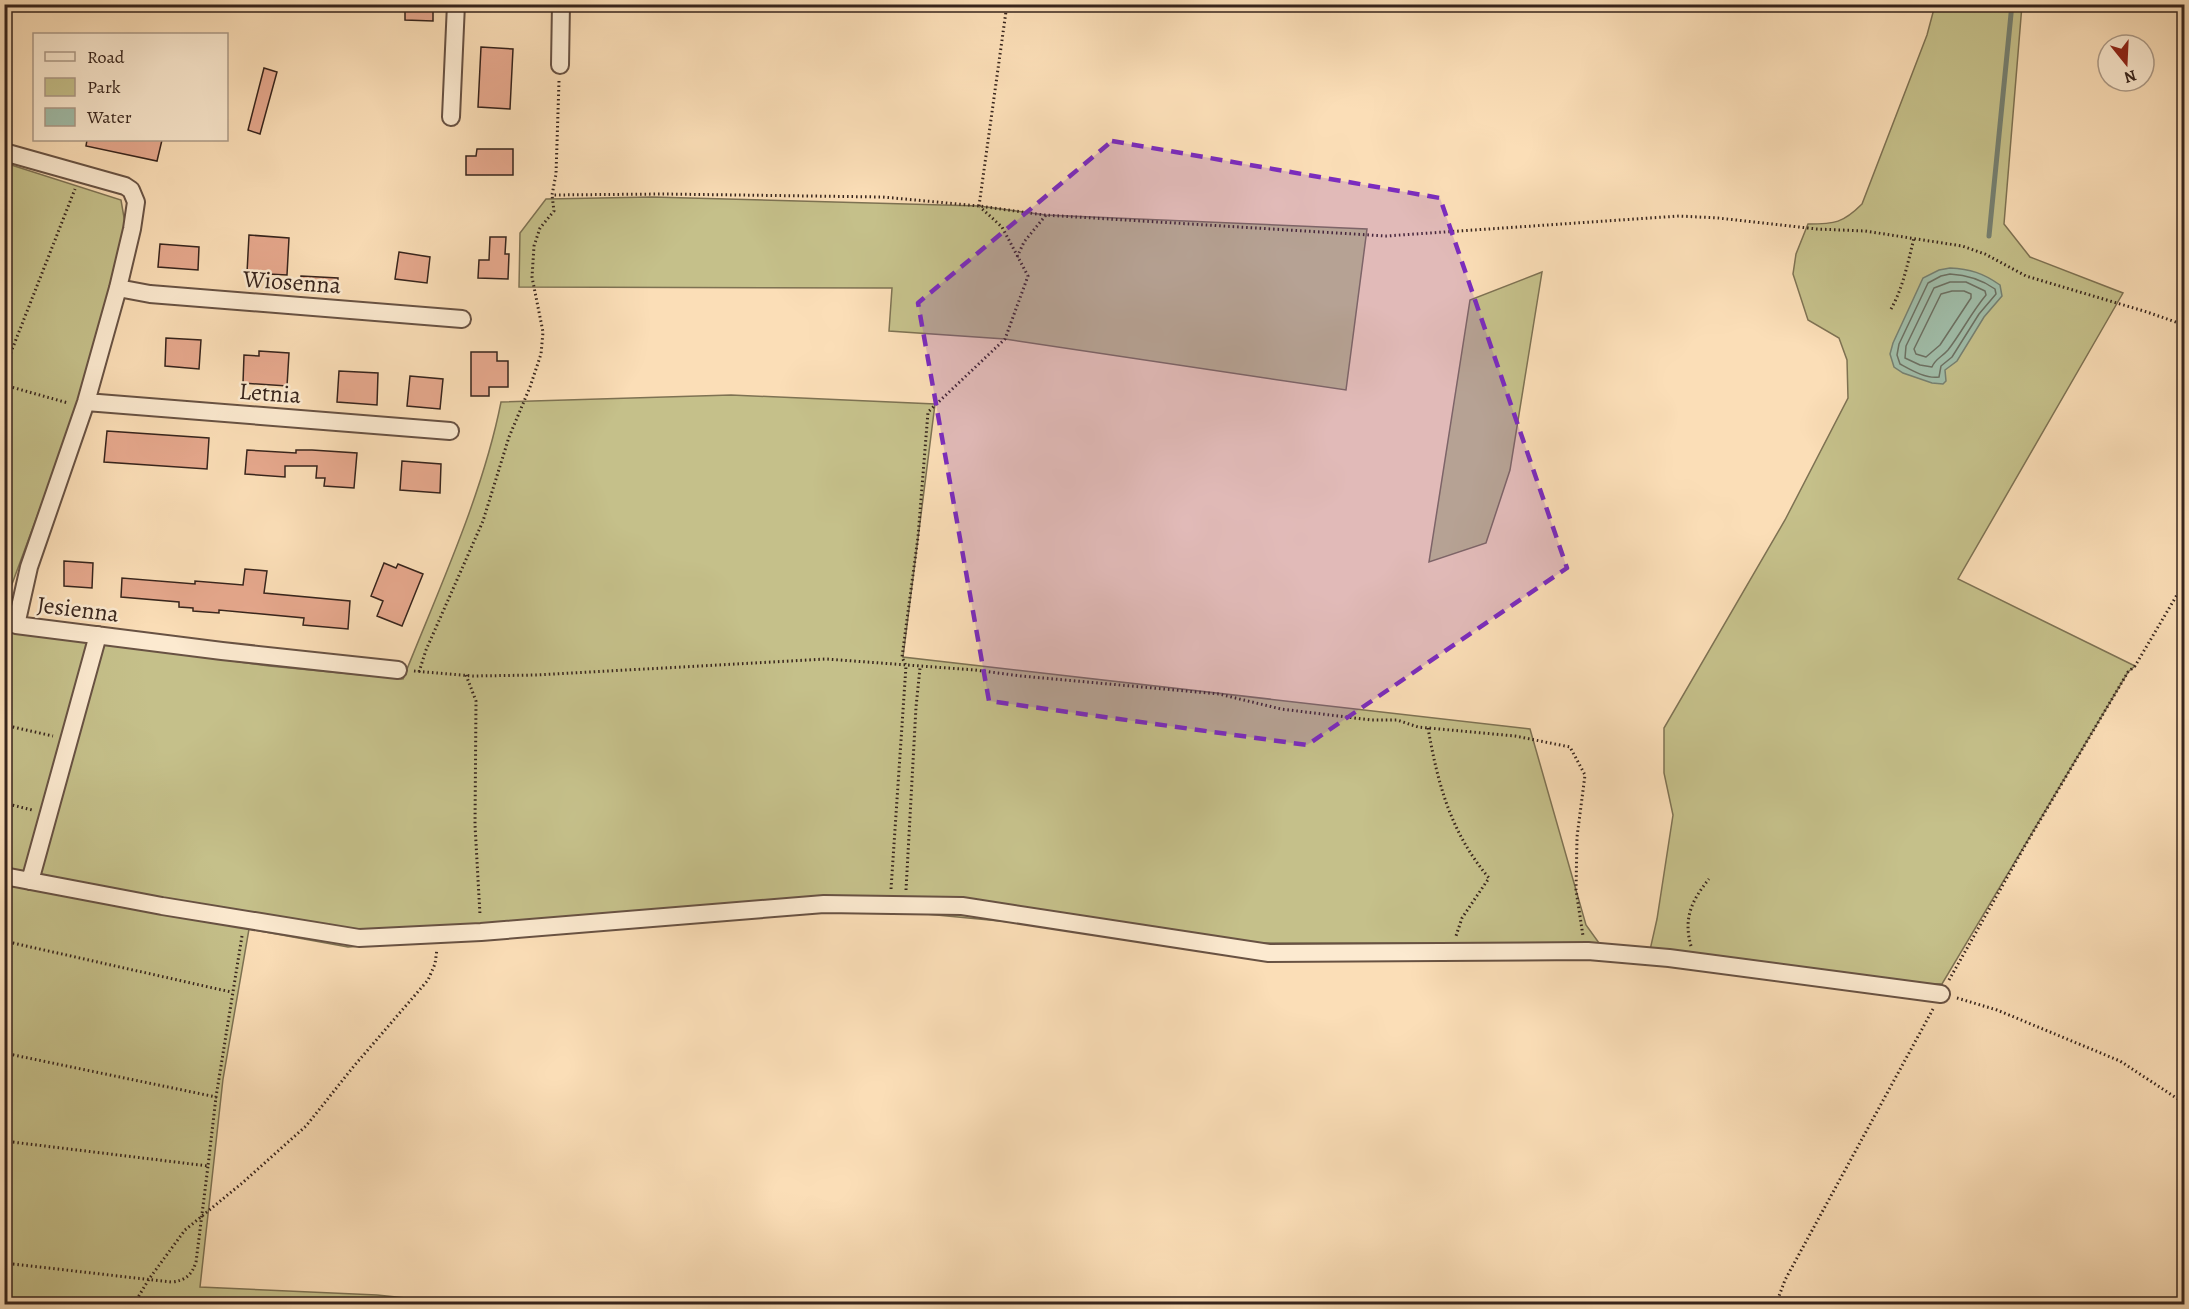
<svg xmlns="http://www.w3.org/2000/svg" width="2189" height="1309" font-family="Alegreya,serif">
<rect width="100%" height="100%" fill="#fbdeb7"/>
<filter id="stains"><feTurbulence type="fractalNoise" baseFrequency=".00333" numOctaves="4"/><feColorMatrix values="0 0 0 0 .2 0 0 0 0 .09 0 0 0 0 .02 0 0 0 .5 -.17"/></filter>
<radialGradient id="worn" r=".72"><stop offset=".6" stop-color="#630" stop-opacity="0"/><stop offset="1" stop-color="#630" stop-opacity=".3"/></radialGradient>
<path fill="#c5c08a" stroke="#7e7253" stroke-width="1.5" d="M1935 5H2022L2004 224 2030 257 2123 293 1958 579 2135 666 2128 672 1942 984 1905 983 1650 950 1657 919 1673 815 1664 773V728L1785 520 1848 398 1847 360 1839 338 1808 320 1793 274 1796 254 1808 224C1835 224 1843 223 1862 204L1927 35Z
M5 163 121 200 126 229 76 411 5 603Z
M652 197 979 206 1046 215 1367 229 1346 390 1005 339 889 331 892 288 519 287 520 233 546 199Z
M1542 272 1510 470 1486 543 1429 562 1470 300Z
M731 395 935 404 903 657 1530 729 1586 925 1599 943H1233L884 910 734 916 554 934 348 947 249 929 223 1079 200 1287 377 1295 425 1300V1304H5L4 629 269 666 403 679C438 591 483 494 501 402Z"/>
<path fill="#a0bda9" stroke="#768071" stroke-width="1.5" d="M1950 268C1970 269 1983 273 2000 285L2002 296 1984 317 1957 361 1945 370 1946 381 1943 384 1932 383 1903 373 1894 367 1890 354 1893 343 1923 278 1939 270Z"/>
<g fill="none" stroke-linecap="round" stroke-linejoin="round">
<path stroke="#6c7062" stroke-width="1.5" d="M1950 274C1967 275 1981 279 1995 289L1996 294 1979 314 1952 357 1941 366 1939 377C1926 379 1911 370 1900 364L1897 355 1899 344 1928 283 1941 276Z
M1950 282H1966L1985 291 1986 295C1971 313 1962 332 1948 350 1942 357 1935 359 1932 367L1920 365 1905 358 1906 346 1934 288Z
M1952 291H1964L1971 294V298L1940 345 1926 357 1916 354 1914 349 1941 294Z"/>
<path stroke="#768071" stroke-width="5" d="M1989 236 2012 4"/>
</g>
<path fill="#e6a88d" stroke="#37241c" stroke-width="1.5" d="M405 4H433V21L405 20Z
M481 47 513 49 510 109 478 107Z
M264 68 277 72 260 134 248 130Z
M87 140H162L157 161 86 146Z
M477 149H513V175H466V156H476Z
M249 235 289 238 287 275 247 273Z
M490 237H506L505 254H509L508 279 478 278 479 260H489Z
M160 244 199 247 198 270 158 267Z
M399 252 430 257 427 283 395 279Z
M301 276 338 278 337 291 300 289Z
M166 338 201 340 199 369 165 366Z
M259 351 289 353 287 386 243 383 244 355 259 356Z
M471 352H497V361H508V387H489V396H471Z
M339 371 378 373 377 405 337 402Z
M410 376 443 379 440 409 407 406Z
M107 431 209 438 207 469 104 462Z
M247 450 296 453V450H312L357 453 354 488 324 486 325 478H316L317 466H285V477L245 474Z
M402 461 441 464 440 493 400 490Z
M64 561 93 563 92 588 64 586Z
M384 563 396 568 398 564 423 574 402 626 377 616 383 601 371 596Z
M245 569 267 571 264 593 350 601 348 629 303 625 304 618 219 610V613L193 611V608L179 607V602L121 597 122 578 195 584V581L243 585Z"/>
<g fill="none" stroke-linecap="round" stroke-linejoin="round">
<g stroke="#685243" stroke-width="20">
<path id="street" d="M560 65 561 4
M451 117 456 4
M4 152 125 186 131 190 136 202 132 229 118 288 86 402 29 567 16 625 222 651 398 670
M118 288 150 294 462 319
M86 402 450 431
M4 876 162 906 359 938 481 932 824 904 962 906 1269 953 1588 951 1669 958 1941 994
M30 881 98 635"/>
</g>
<path stroke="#37241c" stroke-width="3" stroke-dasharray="1.5 3" stroke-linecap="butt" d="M559 81 556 174 552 195 663 194 883 197 979 206 1044 215 1386 236 1679 216 1718 218 1817 229 1865 231 1962 246 1985 254 2026 276 2147 312 2184 325
M979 206 1007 4
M1017 257 1024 242 1046 215
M1891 309C1903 288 1908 262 1914 238
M4 370 75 189
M4 385 68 403
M414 671 473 676 537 675 826 659 975 670 1021 676 1219 694 1281 709 1371 720H1397L1418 727 1515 736 1570 747 1585 775 1577 837 1576 890 1583 936
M419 672 426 650 483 521 509 437 530 387 541 354 543 332 532 277 534 246 540 228 554 211 552 195
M466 675 476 701 475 825 480 915
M4 725 53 736
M1428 728C1438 785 1451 833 1489 878L1462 918 1456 936
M4 803 32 810
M891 889 906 666 902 657 918 537 928 412 1005 339 1028 276 1002 227 980 207
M906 890 916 707 920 668
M4 941 231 992
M1691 946C1683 918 1692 900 1709 879
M1949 980 2026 844 2128 672 2135 666 2184 583
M1957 998 1997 1010 2120 1061 2184 1103
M4 1053 216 1097 242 936
M4 1141 208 1166 216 1097
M4 1263 171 1282C185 1281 192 1275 196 1262L208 1166
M4 1269 12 1265
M134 1304 149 1279 185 1230 241 1184 306 1126 354 1066 428 980 435 964 437 949
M1776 1304 1785 1280 1933 1009"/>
<use href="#street" stroke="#fcead0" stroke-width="16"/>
</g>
<path fill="#7b2cbf" fill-opacity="0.2" stroke="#7b2cbf" stroke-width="4.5" stroke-dasharray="12 8" stroke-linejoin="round" d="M1112 141 1440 198 1567 568 1307 745 989 701 918 303Z"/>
<g text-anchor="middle" stroke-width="5" stroke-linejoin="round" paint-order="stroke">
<g font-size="24" fill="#37241c" stroke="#fcead0">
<text transform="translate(292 282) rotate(4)" y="8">Wiosenna</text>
<text transform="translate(270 393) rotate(4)" y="8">Letnia</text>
<text transform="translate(78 609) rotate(7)" y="8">Jesienna</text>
</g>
</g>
<rect width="2189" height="1309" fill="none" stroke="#fbdeb7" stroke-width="24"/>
<rect x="6" y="6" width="2177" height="1297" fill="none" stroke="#37241c" stroke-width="3"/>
<rect x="12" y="12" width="2165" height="1285" fill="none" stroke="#37241c" stroke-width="1.5"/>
<rect x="33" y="33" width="195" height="108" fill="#fcead0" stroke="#ad9b88" stroke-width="1.5"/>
<rect x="45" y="52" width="30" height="9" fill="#fcead0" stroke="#ad9b88" stroke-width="1.5"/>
<text x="87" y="63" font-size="18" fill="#37241c">Road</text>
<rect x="45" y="78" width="30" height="18" fill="#c5c08a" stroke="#ad9b88" stroke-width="1.5"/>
<text x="87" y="93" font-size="18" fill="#37241c">Park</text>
<rect x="45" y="108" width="30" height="18" fill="#a0bda9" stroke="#ad9b88" stroke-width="1.5"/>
<text x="87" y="123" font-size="18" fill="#37241c">Water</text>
<g transform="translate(2126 63) rotate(162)"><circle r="28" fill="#fcead0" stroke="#ad9b88" stroke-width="1.5"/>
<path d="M0-4.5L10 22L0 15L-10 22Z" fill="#8f2418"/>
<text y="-9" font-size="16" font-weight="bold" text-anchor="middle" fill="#37241c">N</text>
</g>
<rect width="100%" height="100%" filter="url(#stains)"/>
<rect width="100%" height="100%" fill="url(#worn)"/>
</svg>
